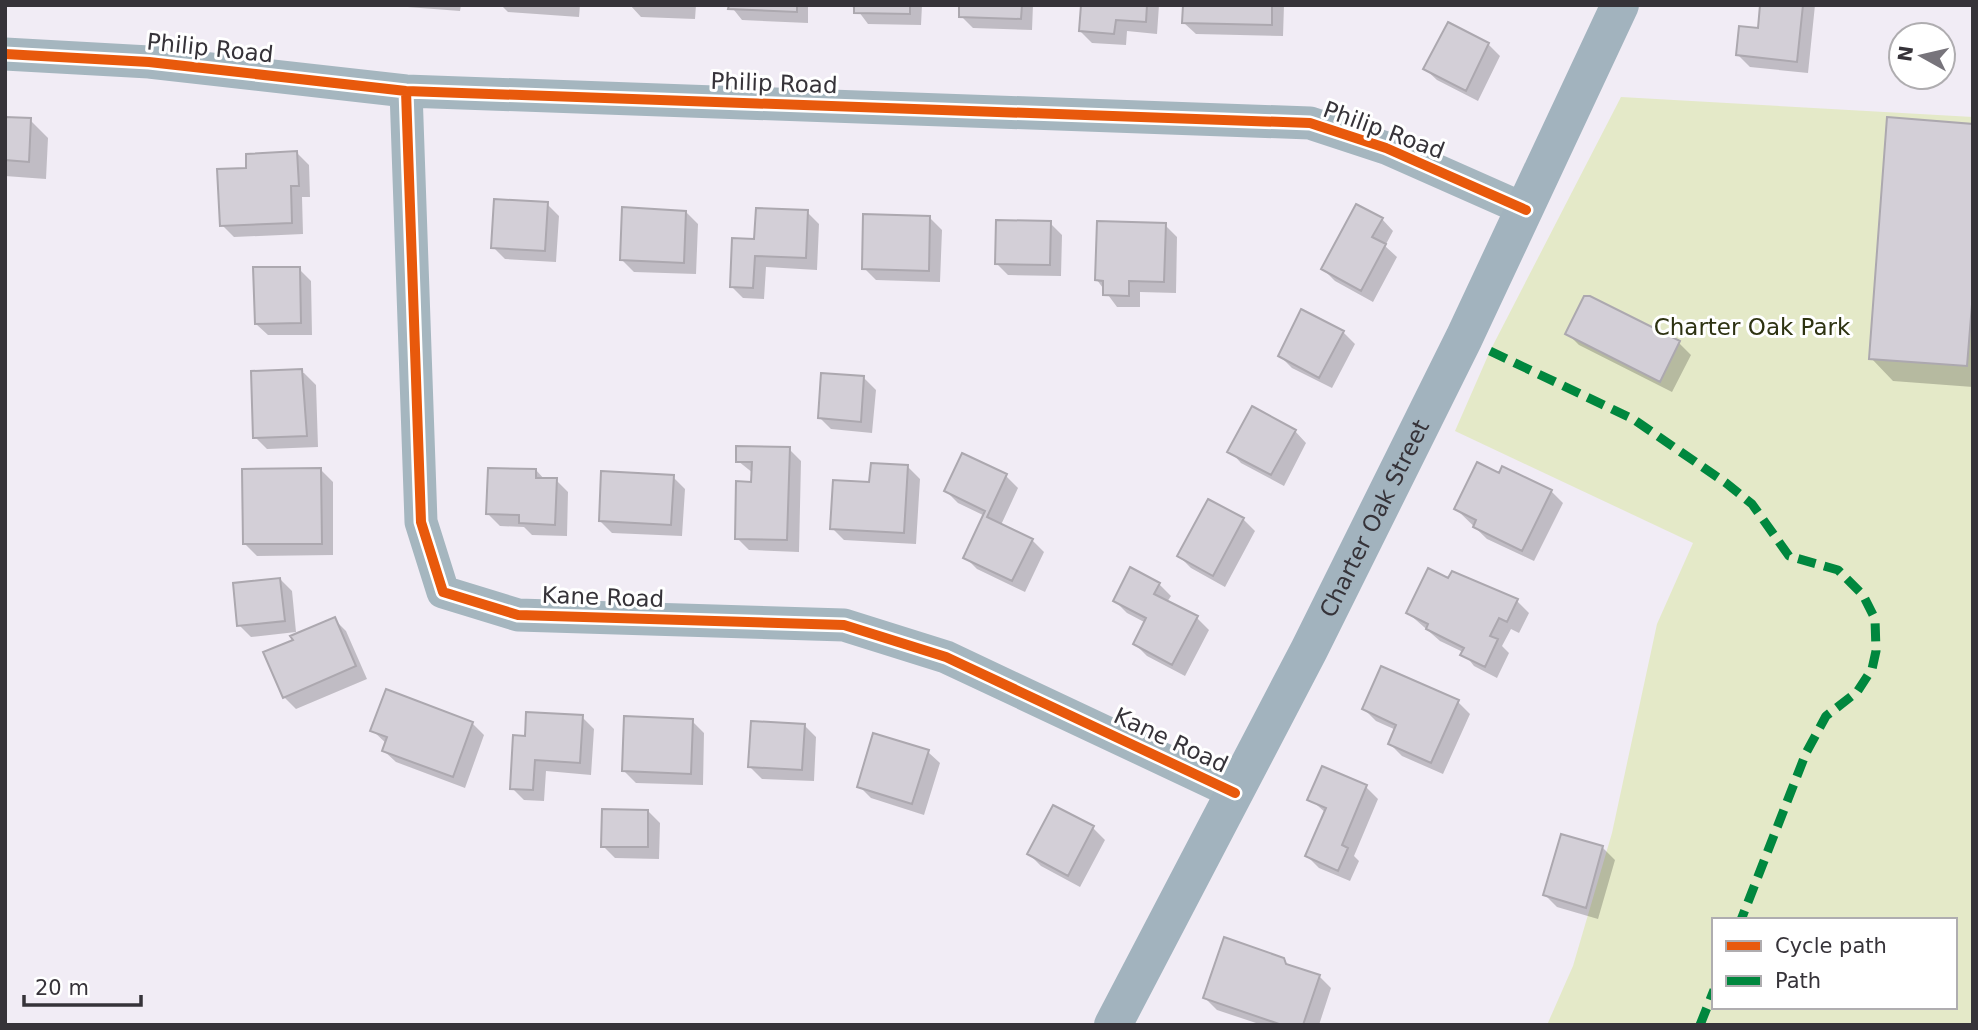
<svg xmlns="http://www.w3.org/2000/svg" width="1978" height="1030" font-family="'DejaVu Sans',sans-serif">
<rect width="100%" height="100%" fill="#f1ecf5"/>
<path fill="#e4e9c8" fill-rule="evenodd" d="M1621 97 1973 117V1025H1547L1573 966 1612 833 1657 624 1693 543 1455 431 1490 351ZM1714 920H1955V1007H1714Z"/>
<path fill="#0003" d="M381 5H461L460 11Z
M501 5H580L579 17 508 12Z
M630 5H696L695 19 641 17Z
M730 5H808V23L742 20Z
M843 5H922L921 25 868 24 856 8Z
M961 5H1033L1032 30 973 28 961 16Z
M1082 5H1159L1157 34 1127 31 1126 45 1092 43 1080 31Z
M1185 5H1284L1283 36 1196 34 1184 23Z
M1762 5H1815L1808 73 1750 67 1738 55 1760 30Z
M1488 44 1500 56 1478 101 1437 80 1425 69Z
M5 119 30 120 48 138 46 179 5 176Z
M1973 125V387L1893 381 1871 358Z
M297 153 309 165 310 197H302L303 234 234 237 222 225 248 170Z
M547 204 559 216 556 262 505 259 493 247Z
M686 212 698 224 696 274 634 272 622 260Z
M807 212 819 224 817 270 766 267 764 299 743 298 731 286 756 241Z
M930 218 942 230 940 282 876 280 864 268Z
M1382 219 1393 231 1385 246 1397 257 1373 302 1335 281 1323 269Z
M1050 223 1062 235 1061 276 1008 275 996 263Z
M1165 225 1177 237 1176 293 1140 292V307H1117L1097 280Z
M299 269 311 281 312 335H268L256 324Z
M1343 332 1355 344 1332 388 1292 368 1280 356Z
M1567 333 1679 343 1691 355 1672 392 1579 345Z
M253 372 304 373 316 385 318 447 267 449 255 437Z
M864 378 876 390 872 433 831 429 819 417Z
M1295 431 1306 443 1284 486 1241 463 1230 451Z
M789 449 801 461 799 552 749 550 737 538 753 473 738 461Z
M908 467 920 479 916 544 844 540 832 528 871 484Z
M321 470 333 482V555L257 556 245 544Z
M536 470 545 480H556L568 492 567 536 532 535 524 527 500 526 488 514Z
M1500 475 1551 491 1563 503 1534 561 1487 539 1456 509Z
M1006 476 1018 488 1001 525 1032 540 1044 552 1025 592 977 569 965 557 985 516 958 503 946 491Z
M673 477 685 489 682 536 612 533 600 521Z
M1243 519 1255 531 1225 587 1191 568 1179 556Z
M280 579 292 591 296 632 251 637 239 625Z
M1159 584 1171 596 1167 602 1197 618 1209 630 1185 676 1147 656 1135 644 1146 623 1127 613 1115 601Z
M1517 601 1529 613 1519 633 1511 629 1502 646 1509 653 1497 678 1474 666 1463 652 1440 641 1408 613Z
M334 619 346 631 367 679 296 709 284 697Z
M1458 702 1470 714 1443 774 1402 756 1390 744 1396 730 1376 721 1364 709Z
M582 717 594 729 591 775 546 771 544 801 524 800 512 788 527 738Z
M692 721 704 733 703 785 636 783 624 771Z
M472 723 484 735 465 788 396 762 384 751 387 744 373 731Z
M804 725 816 737 814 781 762 779 750 767Z
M928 752 940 763 924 815 871 798 859 786Z
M1323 768 1366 787 1378 799 1354 856 1359 861 1350 881 1319 868 1307 856 1326 813 1310 799Z
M648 811 660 823 659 859 615 858 603 846Z
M1093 828 1105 840 1080 887 1041 866 1029 854Z
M1562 836 1603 848 1615 860 1598 919 1557 907 1545 895Z
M1283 959 1290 967 1319 976 1331 988 1319 1025H1262L1217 1010 1205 998Z"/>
<path fill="#d3cfd7" stroke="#aca8af" stroke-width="2" d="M729 5H797V12L728 9Z
M854 5H910V14L854 13Z
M959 5H1022L1021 19 959 17Z
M1081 5H1147L1146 22 1116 20 1114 34 1079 31Z
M1183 5H1272V25L1182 23Z
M1760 5H1803L1797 62 1736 55 1739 26 1758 28Z
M1448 22 1489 43 1466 91 1423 69Z
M5 117 31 118 29 162 5 160Z
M1887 117 1973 124V292L1967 366 1869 359Z
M297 151 299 186H291L292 223 220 226 217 169 246 168V154Z
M494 199 548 202 545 251 491 248Z
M1356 204 1383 218 1372 237 1386 244 1361 291 1321 269Z
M622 207 686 211 684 263 620 260Z
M756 208 808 210 806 258 755 256 753 288 730 287 732 238 754 239Z
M863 214 930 216 929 271 862 269Z
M996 220 1051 221 1050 265 995 264Z
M1097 221 1166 223 1164 282 1129 281V296L1103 295V281L1095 280Z
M253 267H300L301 323 255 324Z
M1584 296H1590L1680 341 1660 382 1565 334Z
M1301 309 1344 331 1319 378 1278 356Z
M302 369 307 436 253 438 251 371Z
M821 373 864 376 861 422 818 418Z
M1252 406 1296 430 1271 475 1227 452Z
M736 446 790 447 787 540 735 539 736 481 751 482 752 462H736Z
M962 453 1007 474 987 517 1033 539 1012 581 963 558 985 511 944 491Z
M1477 462 1499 473 1502 466 1552 490 1522 551 1473 527 1476 520 1454 509Z
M871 463 908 465 904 533 830 529 833 480 869 482Z
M321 468 322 544H243L242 469Z
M488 468 536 469V478H557L555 525 519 523V515L486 514Z
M601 471 674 475 671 525 599 521Z
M1208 499 1244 518 1213 576 1177 556Z
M1130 567 1160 583 1154 594 1198 616 1172 665 1133 644 1146 618 1113 601Z
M1428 568 1448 578 1452 571 1518 599 1507 622 1499 618 1490 636 1498 639 1485 667 1460 655 1464 648 1426 629 1428 624 1406 613Z
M280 578 285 621 237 626 233 583Z
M335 617 356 666 283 698 263 652 293 640 290 636Z
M1381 666 1459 700 1431 763 1388 744 1396 725 1362 709Z
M386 689 473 722 453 777 382 751 387 737 370 731Z
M526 712 583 715 580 763 535 760 533 790 510 789 513 735 525 736Z
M624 716 693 719 691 774 622 771Z
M751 721 805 724 802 770 748 767Z
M873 733 929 750 912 804 857 787Z
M1322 766 1367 785 1342 845 1348 848 1338 871 1305 856 1326 808 1307 800Z
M1053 805 1094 826 1068 876 1027 854Z
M602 809 648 810V847H601Z
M1561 834 1603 846 1586 908 1543 895Z
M1224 937 1284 958 1286 964 1320 975 1303 1025H1282L1203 998Z"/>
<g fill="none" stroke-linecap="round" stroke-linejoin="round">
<path stroke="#a5b6bf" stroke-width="33" d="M5 54 149 62 406 91 1310 123 1386 148 1526 210
M406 91 421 522 443 592 518 615 844 625 946 657 1235 793"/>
<path stroke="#a2b3be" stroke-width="38" id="s1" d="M1113 1025 1309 650 1464 338 1620 5"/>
<path stroke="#00873e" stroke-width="9" stroke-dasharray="18 9" stroke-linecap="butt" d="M1490 351 1633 419 1726 483 1752 504 1789 556 1838 570 1863 595 1875 619 1876 651 1872 669 1857 692 1826 716 1806 753 1741 920
M1700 1025 1714 990"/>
<g stroke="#fff" stroke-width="15">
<path id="cycleway" d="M5 54 149 62 406 91 1310 123 1386 148 1526 210
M406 91 421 522 443 592 518 615 844 625 946 657 1235 793"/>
</g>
<use href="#cycleway" stroke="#e8590c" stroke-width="10"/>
</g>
<g text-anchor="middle" stroke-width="6" stroke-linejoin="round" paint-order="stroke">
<g font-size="23" fill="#363339" stroke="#fff">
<text transform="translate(210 48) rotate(6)" y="8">Philip Road</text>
<text transform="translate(774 83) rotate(2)" y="8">Philip Road</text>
<text transform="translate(1384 130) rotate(20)" y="8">Philip Road</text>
<text dy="8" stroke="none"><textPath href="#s1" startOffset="570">Charter Oak Street</textPath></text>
<text transform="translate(603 597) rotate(2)" y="8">Kane Road</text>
<text transform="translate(1171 740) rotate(25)" y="8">Kane Road</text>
</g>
<g font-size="23" fill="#2d3211" stroke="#fff">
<text x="1752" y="335">Charter Oak Park</text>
</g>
</g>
<rect width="1978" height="1030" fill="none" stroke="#363339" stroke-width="14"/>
<rect x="1712" y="918" width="245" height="91" fill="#ffffff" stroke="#afadb0" stroke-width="2"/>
<rect x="1726" y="941" width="35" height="10" fill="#e8590c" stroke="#afadb0" stroke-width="2"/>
<text x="1775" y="953" font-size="21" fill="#363339">Cycle path</text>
<rect x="1726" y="976" width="35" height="10" fill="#00873e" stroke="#afadb0" stroke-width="2"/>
<text x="1775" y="988" font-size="21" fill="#363339">Path</text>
<g transform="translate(1922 56) rotate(278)"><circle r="33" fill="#ffffff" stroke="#afadb0" stroke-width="2"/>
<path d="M0-5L12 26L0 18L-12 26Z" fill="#77747b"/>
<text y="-10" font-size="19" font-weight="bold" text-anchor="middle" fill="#363339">N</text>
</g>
<path d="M24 995v10h117v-10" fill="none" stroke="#363339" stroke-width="3.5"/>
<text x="35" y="995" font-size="21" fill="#363339" stroke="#ffffff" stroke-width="5" paint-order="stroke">20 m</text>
</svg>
